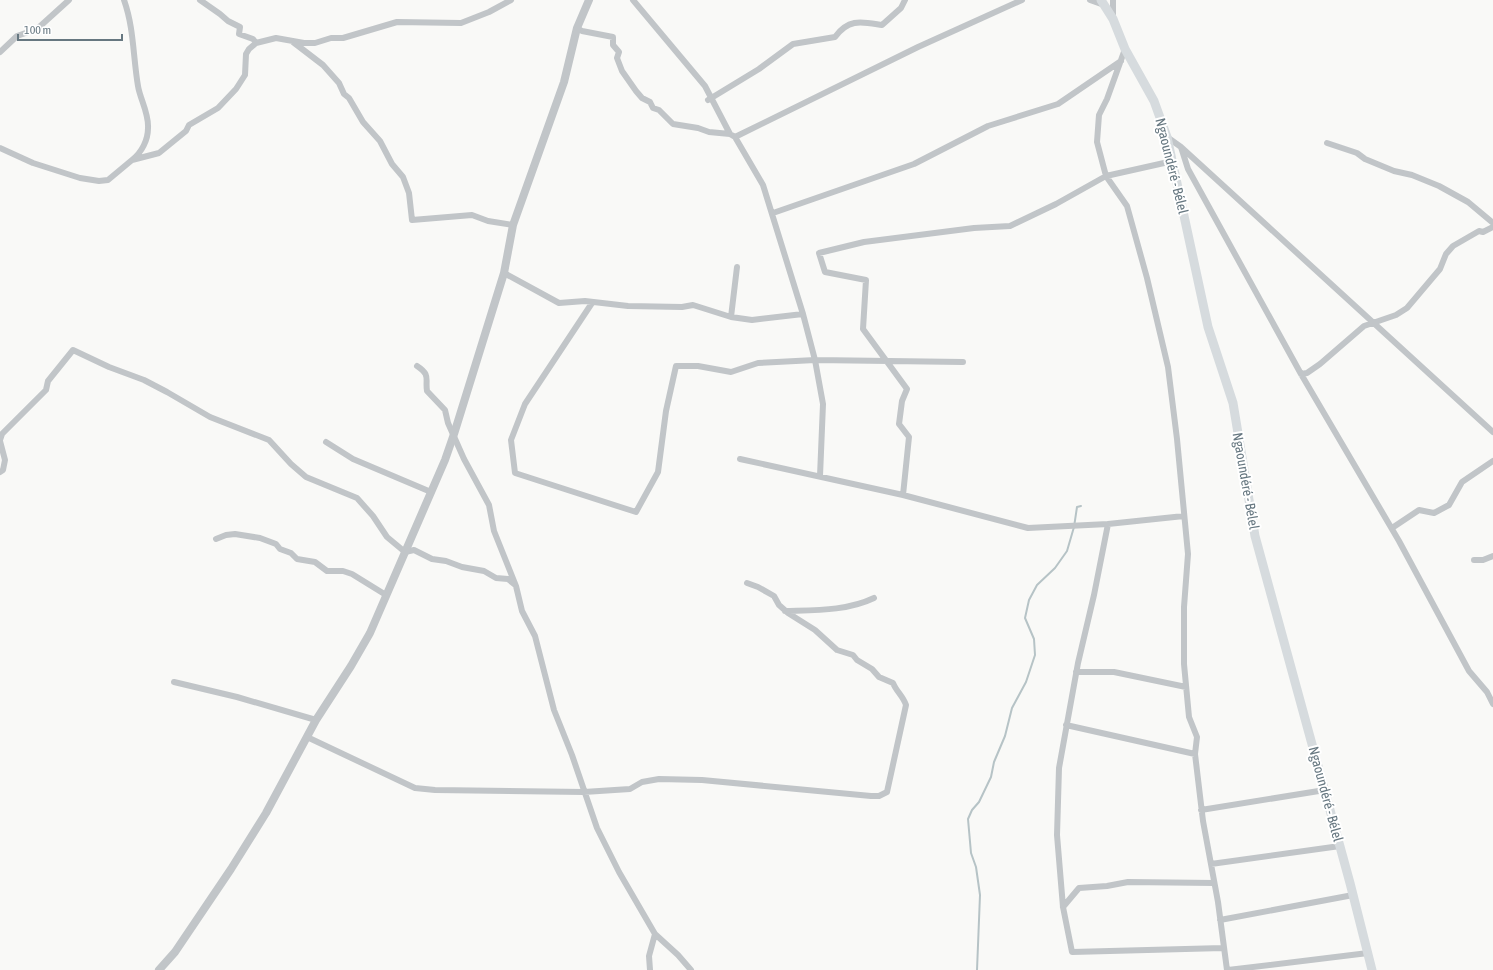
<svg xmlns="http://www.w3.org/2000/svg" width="1493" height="970" font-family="'Asap Condensed',sans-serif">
<rect width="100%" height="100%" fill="#f9f9f7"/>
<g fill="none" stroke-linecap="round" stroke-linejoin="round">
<path stroke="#b6c3c6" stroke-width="2" d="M977 970 980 895 976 867 971 853 968 819 972 810 979 802 991 777 994 762 1005 736 1012 708 1026 682 1035 655 1034 639 1025 618 1029 600 1037 585 1055 568 1067 551 1074 527 1077 507 1081 506"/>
<path stroke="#c1c5c8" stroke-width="6" d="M124 0C134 28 133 57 138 86 140 99 149 113 148 128 148 140 142 152 132 160
M200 0 220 14 228 21 240 27 239 34 253 39 256 43
M633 0 705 86 730 134
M1090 0 1104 5
M1113 17V0
M577 28 582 31 613 37V45L619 52 617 58 622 71 636 91 642 98 650 102 653 108 659 110 673 124 698 128 709 132 730 134 735 137 763 185 803 314 815 360 823 404 820 476
M293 42 323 65 339 83 344 94 349 98 363 122 380 141 392 164 403 177 409 193 412 220 472 215 488 221 513 225
M1125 49 1107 99 1099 115 1097 142 1106 176 1127 206 1147 278 1168 367 1177 439 1188 554 1184 607V664L1189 717 1197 737 1195 754 1203 821 1218 902 1227 970
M0 52 17 36 37 29 69 0
M708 100 759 69 793 44 835 37C849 18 862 22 882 25L901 8 905 0
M735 137 918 47 1022 0
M1167 137 1181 147 1493 432
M1327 143 1357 153 1365 159 1394 171 1412 175 1439 186 1468 202 1493 223
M1181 147 1188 169 1301 374 1399 541 1469 671 1487 692 1493 704
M0 148 33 163 80 178 99 181 108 180 132 160 159 153 186 131 189 125 218 108 236 89 245 75 246 54 249 49 256 43 276 38 304 43H315L331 38H343L397 22 461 23 489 12 511 0
M773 213 914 164 988 126 1058 104 1121 61
M504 273 559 303 585 301 628 306 682 307 693 305 731 317 737 267
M592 303 525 404 511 440 515 473 636 512 658 472 666 411 676 366H698L731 372 758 363 815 360 963 362
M731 317 752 320 803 314
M417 366C431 375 425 379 427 391L445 410 448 423 464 459 489 505 494 531 516 586 522 611 535 636 554 710 572 755 597 828 619 872 655 934 678 955 691 970
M1301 374 1307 373 1320 364 1364 326 1396 315 1407 308 1440 269 1446 254 1453 246 1479 231 1483 232 1493 227
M0 440 2 434 46 390 48 381 73 350 109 367 144 380 167 392 210 417 269 440 291 464 306 477 357 498 373 516 387 537 405 552 414 550 432 559 446 561 462 567 484 571 496 578 508 579 514 584
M0 441 5 460 3 470 0 472
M326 442 353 459 431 492
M740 459 903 495 909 437 899 424 902 401 907 389 863 329 866 280 825 272 819 253 864 242 974 228 1010 226 1056 204 1106 176 1173 161
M903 495 1028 528 1108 524 1184 516
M1108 524 1094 595 1078 663 1059 768 1057 835 1063 907 1072 952 1223 948
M1392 528 1419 510 1434 513 1449 505 1462 482 1493 461
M216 539 226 535 235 534 260 538 276 544 280 549 291 553 297 559 315 562 327 571H343L352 574 386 595
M1474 560H1483L1493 556
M785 611C815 610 847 611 874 598
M1076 672H1114L1186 687
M174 682 237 697 316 720
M1066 725 1195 754
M307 737 415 788 435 790 584 792 630 789 642 782 659 779 702 780 871 796H879L887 792 906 705C903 696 896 691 893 683L879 677 872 669 857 660 853 655 837 650 815 630 788 613 779 605 774 596 758 587 747 583
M1201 810 1325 790
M1211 864 1340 846
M1063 907 1079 888 1107 886 1128 882 1214 883
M1220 920 1353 895
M650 970 649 956 655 934
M1228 970 1368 953"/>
<path stroke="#c1c5c8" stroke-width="8" d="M159 970 175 952 231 869 266 813 316 720 351 666 370 633 445 460 454 434 504 273 513 225 564 82 577 28 589 0"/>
<path stroke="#d6dbde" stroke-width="9" d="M1101 0 1113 19 1125 49 1154 101 1167 137 1208 327 1233 403 1255 536 1350 883 1372 970"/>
</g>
<g text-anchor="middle" stroke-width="4" stroke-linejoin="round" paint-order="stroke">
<g font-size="14" fill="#667780" stroke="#fff">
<text transform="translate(1172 166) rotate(76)" y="5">Ngaoundéré - Bélel</text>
<text transform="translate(1246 481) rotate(80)" y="5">Ngaoundéré - Bélel</text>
<text transform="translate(1326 794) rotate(75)" y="5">Ngaoundéré - Bélel</text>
</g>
</g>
<path d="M18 34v6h104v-6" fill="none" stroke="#667780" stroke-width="2"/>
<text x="24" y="34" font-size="12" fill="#667780" stroke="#ffffff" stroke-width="3" paint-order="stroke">100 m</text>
</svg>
